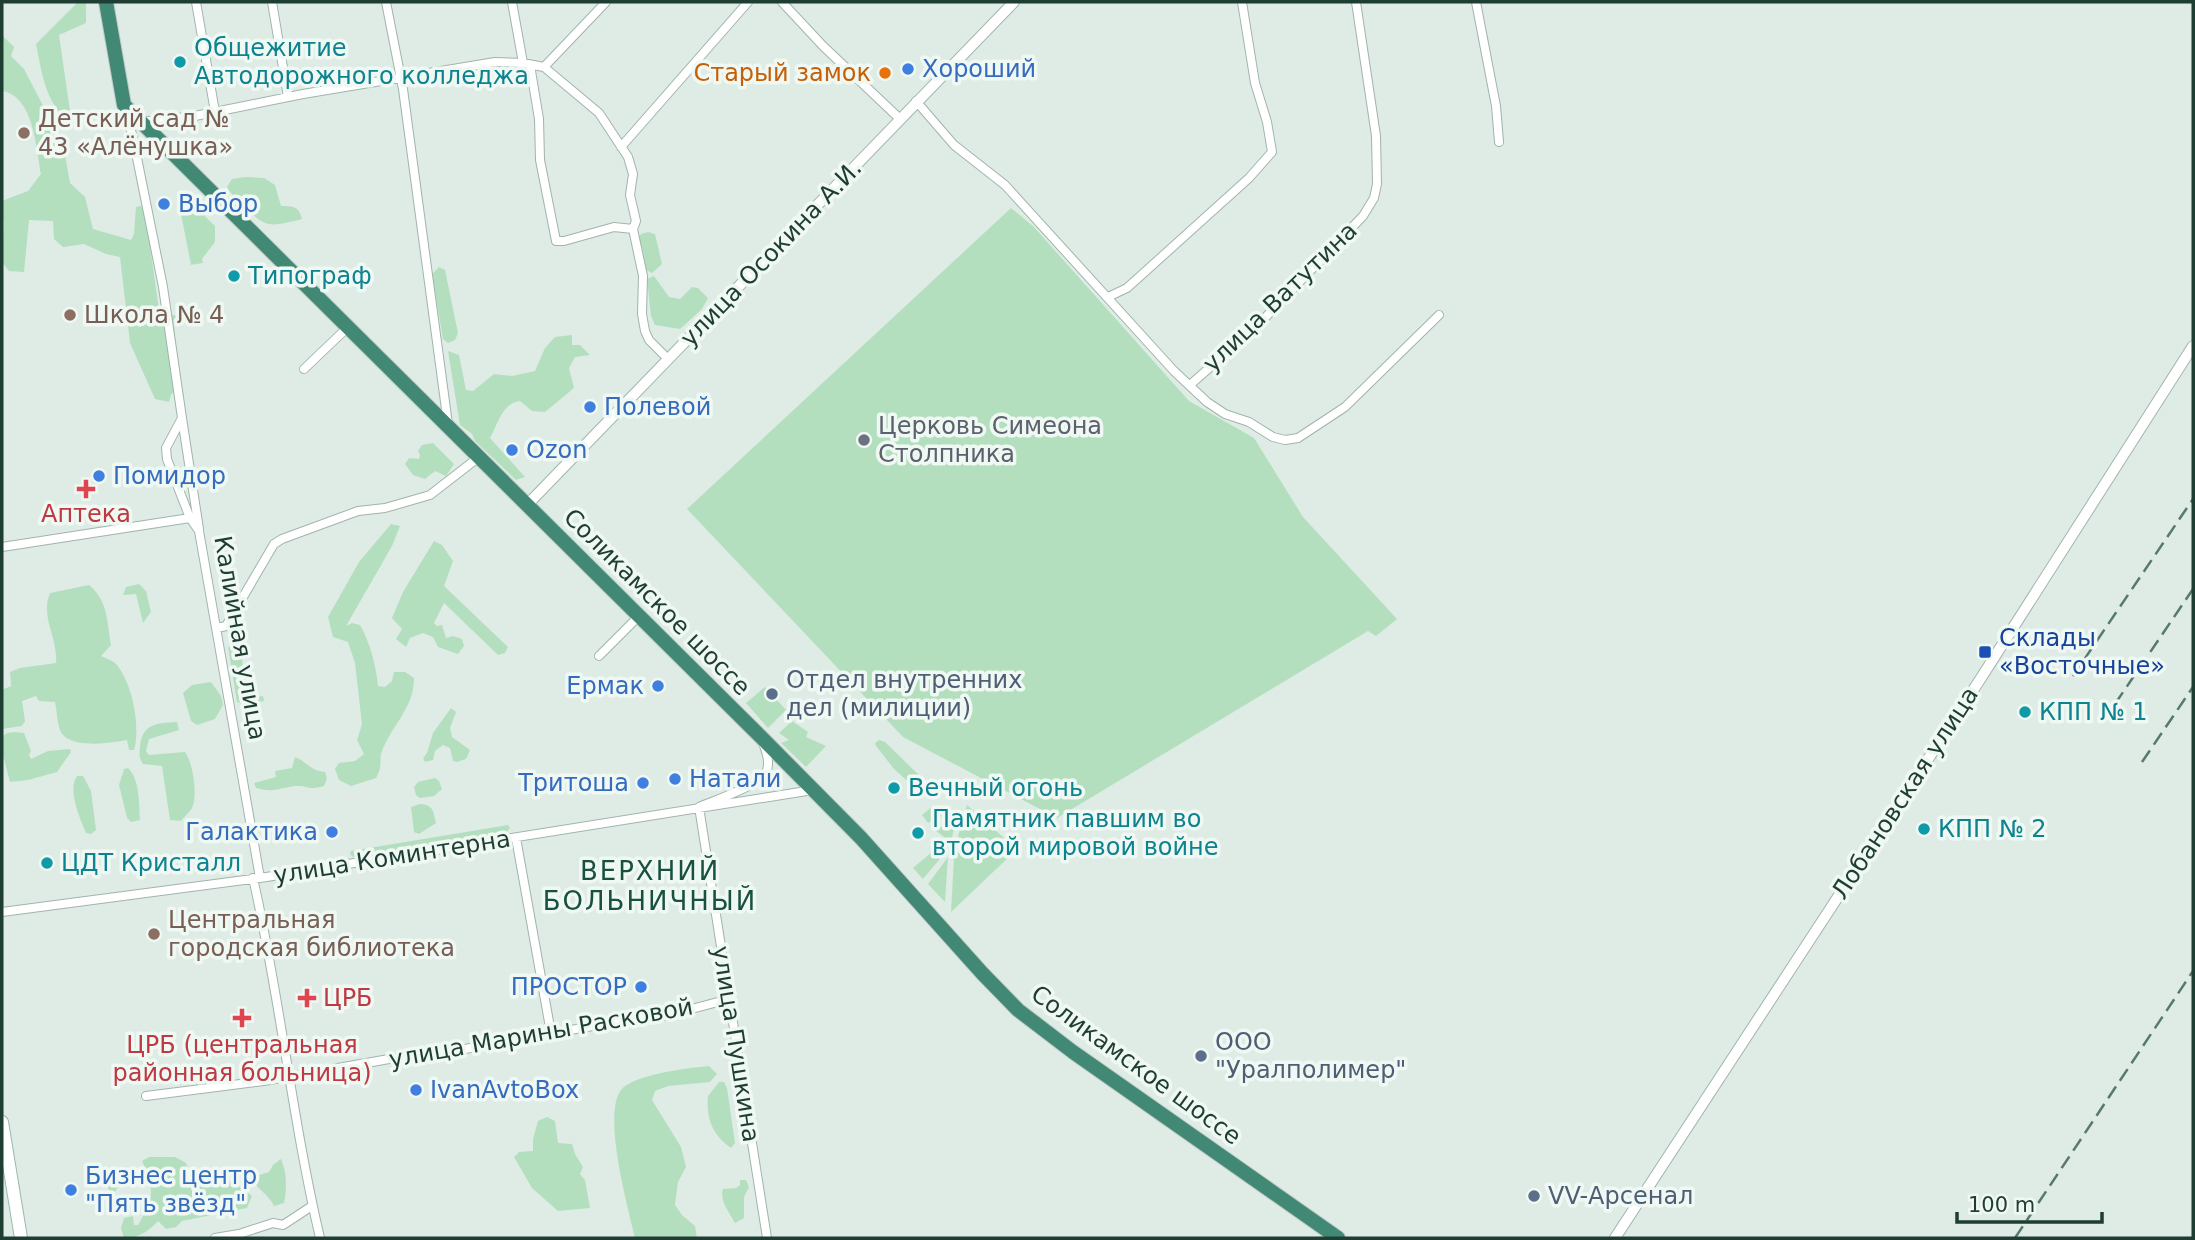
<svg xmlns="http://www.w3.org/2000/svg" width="2195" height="1240" font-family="'DejaVu Sans',sans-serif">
<rect width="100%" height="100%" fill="#deece5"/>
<path fill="#b4dfbe" d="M78 2H86V23L59 35 70 111 62 115C44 96 41 68 36 44Z
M2 35 14 47 11 56 24 69 50 119 62 138 70 183 85 197 93 229 131 240 134 234 136 207 141 206 145 211 160 317 175 315 191 317 174 324 179 384 171 395 169 402 155 399 130 343 120 257 106 254 84 244 63 247 54 239 53 221 29 220 24 272 9 271 2 262 4 221H2V201L28 191 41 174C36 149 34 96 2 91Z
M245 177 264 178 275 185 281 206C293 206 299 206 302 219 269 227 266 229 242 204 236 197 231 195 227 187L232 179Z
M189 201 215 226V242L202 259 203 263 191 265 180 209Z
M1011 208 1033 226 1189 401 1254 438 1303 517 1397 619 1376 636 1368 631 1057 818 903 737 687 509Z
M648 232 655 234 662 264 652 273 646 270C643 258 645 249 638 239L641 234Z
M439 267 445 270 458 333 455 340 448 343 443 339 432 274Z
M654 276 669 297 680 299 692 287 698 288 708 298 702 309 680 329 655 325 651 316 647 279Z
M572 335V345H580L590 355 575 357 569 368 574 388 545 412 532 411 520 401C502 403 498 424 490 438L525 477 516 480 475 441 472 434 460 425 448 351 459 355 466 390 473 391 494 374 512 376 535 371 545 348 555 337Z
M433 443 454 464 446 476 435 471 425 479 413 475 405 464 409 458 419 459 420 455 418 451 422 445Z
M391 524 400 526 392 546 346 626 352 623 360 625C370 642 376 666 378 686L385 687 392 681 394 672H405L414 678C414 708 392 725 382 751 378 761 384 763 376 778L351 786 339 780 335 769 339 763 355 761 364 754 357 740 362 724 355 663 348 642 333 637 328 617 359 562Z
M434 541 442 545 453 561 444 586 508 647 505 653 498 655 444 603 434 623 437 626 442 625 446 638 453 636 462 639 464 646 458 654 438 647 433 637 423 633 410 638 406 647 396 639 402 629 392 618 403 592Z
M139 584 146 591 151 612 143 623 136 594 123 595 126 587Z
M89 585C108 600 107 622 111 645L101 656C105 658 112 660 116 664 132 682 141 726 134 750H129L127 740C111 743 68 750 60 730 57 722 57 711 55 702L39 701 36 696 22 701 25 721 22 726 2 729V690L11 686 10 672 20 668 56 663C58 638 40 617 50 593Z
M240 643 247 698 263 696 264 701 244 704 237 702 228 647Z
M211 682 221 696 223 705 215 719 197 725 191 721 183 693 192 685Z
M765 687 786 710 768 728 746 703Z
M451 708 456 712 450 728 452 737 470 750 466 759 457 762 453 761 450 748 443 745 435 751 433 760 425 762 423 758 427 753 433 733Z
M792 721 808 732 806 737 826 746 806 767 781 743 789 740 779 733Z
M177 722 179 730 149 739 146 751 149 755 185 752C193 763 198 795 192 808 190 812 184 817 181 821L170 820 162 766 143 764C139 758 139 754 140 747 142 724 156 723 177 722Z
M15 732 24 733 31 751 29 755 31 759 48 751 70 749 71 752 57 772 28 780 10 782 3 755 2 737 7 733Z
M879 740 885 742 922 778 919 784 912 785 894 769 876 746 875 743Z
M295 757C308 762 310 771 325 772L327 779 324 786C308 791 308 785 296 786 278 788 275 793 256 788L254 783 276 777 275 771 292 768Z
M128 768C140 779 139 805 140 820L131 822 127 818 119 785 124 769Z
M77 776H83L91 791 96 830 91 834 86 833C80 818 67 790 77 776Z
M435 778 439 781 442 789 434 796 420 798 416 795 414 787 418 782Z
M420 804C434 805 433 811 436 823L419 834 414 832 411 807Z
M967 805 1004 838 960 844 957 840Z
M933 806 954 828 952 838 947 839 936 831 946 823 940 815 928 823 922 815Z
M508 825 510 828 506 833 353 857 350 854 351 851Z
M1008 844 1011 855 951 912 954 857 961 850Z
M943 851 944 854 923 879 913 868 932 852Z
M948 857 945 902 928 884Z
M709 1066 717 1074 710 1082 668 1086 655 1091 652 1100 681 1147 686 1167 678 1182 675 1205 682 1215 695 1226 697 1238H635C628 1207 602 1115 621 1090 634 1074 689 1068 709 1066Z
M719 1082H724L727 1088 735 1143 731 1148C712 1135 706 1118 708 1096Z
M547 1117 555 1121 558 1143 572 1144 575 1154 583 1167 580 1174 585 1180 590 1208 558 1211 532 1188 514 1157 519 1152 533 1151V1139L538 1121Z
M149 1157H175L186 1163 192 1180C202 1184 205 1180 215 1179 228 1177 242 1188 252 1196L247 1208 182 1221 176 1227 166 1229 158 1221C148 1232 138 1238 124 1238L121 1228 124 1218 133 1216 134 1225H138C154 1199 155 1189 142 1161Z
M281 1159C287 1172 287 1188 284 1203L274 1206C268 1194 259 1191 252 1180L259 1175 269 1172 273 1165Z
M124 1166 129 1168V1175L117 1178 118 1186 115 1192 109 1190 103 1177 108 1168 117 1169Z
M740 1180H746L749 1187 744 1197V1218L735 1223C729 1212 719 1200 723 1189L736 1188 740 1185Z"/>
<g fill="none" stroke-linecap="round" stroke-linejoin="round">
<g stroke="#a1b4ac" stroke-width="10">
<path id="minor" d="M196 2 215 112
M272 2 288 97
M386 2 403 89 448 424
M512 2 523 63
M782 2 823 46 900 119
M1476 2 1496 106 1499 142
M530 65 539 119 540 160 556 241H564L614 227 633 229 643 276 642 314 645 331 649 340 668 359
M544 67 599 113 628 157 633 174 630 195 636 221 633 229
M544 67 606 2
M916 101 954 145 1005 185 1174 371 1207 402 1225 414 1249 422 1273 437 1285 440 1298 438 1345 407 1439 315
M125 108 133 138 163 287 182 418 166 448 167 459 190 518 199 531 260 878
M141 122 195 116 303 94 495 62 523 63 544 67
M621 147 748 2
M1108 297 1127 288 1249 178 1272 152 1267 122 1255 83 1242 2
M304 369 348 327
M1191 384 1258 325 1363 216 1374 198 1377 184 1376 136 1356 2
M182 418 199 529
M2 547 190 518
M217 628 226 626 274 544 282 539 358 511 385 508 430 495 479 457
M599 656 638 617
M763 743C766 751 770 761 767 770 760 786 715 800 699 807L767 1238
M516 838 551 1033
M253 878C280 997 292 1119 320 1238
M2 912 260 878 813 790
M146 1096 264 1081 389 1059 415 1058 637 1018 665 1016 729 999
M215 1238 239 1234 273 1223 283 1225 312 1206"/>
</g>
<g stroke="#a1b4ac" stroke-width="12">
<path id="tertiary" d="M527 505 1014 2
M1615 1238 1981 678 2193 346"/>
</g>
<g stroke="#9cb8ad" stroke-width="14">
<path id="secondary" d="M2 1122 21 1238"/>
</g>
<g stroke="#c0c9c6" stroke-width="16">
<path id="trunk" d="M106 2 124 105 761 737 861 838 982 973 1018 1010 1073 1052 1338 1238"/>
</g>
<use href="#minor" stroke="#fff" stroke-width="8"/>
<use href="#tertiary" stroke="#fff" stroke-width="10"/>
<use href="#secondary" stroke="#fff" stroke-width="12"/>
<use href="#trunk" stroke="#428975" stroke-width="14"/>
<path stroke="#58796e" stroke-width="2.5" stroke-dasharray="14 7" stroke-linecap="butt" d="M2073 676 2193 499
M2115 704 2193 589
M2142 762 2193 687
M2015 1238 2193 971"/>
</g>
<g fill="#0f9aa8" stroke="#eff8f3" stroke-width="2.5">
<circle cx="180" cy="62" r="7"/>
<circle cx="234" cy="276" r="7"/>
<circle cx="2025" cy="712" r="7"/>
<circle cx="894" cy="788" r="7"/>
<circle cx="1924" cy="829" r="7"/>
<circle cx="918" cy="833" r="7"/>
<circle cx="47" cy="863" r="7"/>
</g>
<g fill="#3f7fe0" stroke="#eff8f3" stroke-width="2.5">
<circle cx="908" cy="69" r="7"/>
<circle cx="164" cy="204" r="7"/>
<circle cx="590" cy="407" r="7"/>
<circle cx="512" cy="450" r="7"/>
<circle cx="99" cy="476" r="7"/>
<circle cx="658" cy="686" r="7"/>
<circle cx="675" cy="779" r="7"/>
<circle cx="643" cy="783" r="7"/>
<circle cx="332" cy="832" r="7"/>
<circle cx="641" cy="987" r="7"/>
<circle cx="416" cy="1090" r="7"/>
<circle cx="71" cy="1190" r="7"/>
</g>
<circle fill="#e8710a" stroke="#eff8f3" stroke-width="2.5" cx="885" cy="73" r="7"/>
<g fill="#8d6e63" stroke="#eff8f3" stroke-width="2.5">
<circle cx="24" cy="133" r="7"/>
<circle cx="70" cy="315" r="7"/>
<circle cx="154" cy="934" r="7"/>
</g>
<circle fill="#6b7280" stroke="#eff8f3" stroke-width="2.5" cx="864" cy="440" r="7"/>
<g fill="#e0444e" stroke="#eff8f3" stroke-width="2.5">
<path d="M82.5 478.5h7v7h7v7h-7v7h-7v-7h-7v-7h7z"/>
<path d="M303.5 987.5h7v7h7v7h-7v7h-7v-7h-7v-7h7z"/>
<path d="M238.5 1007.5h7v7h7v7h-7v7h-7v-7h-7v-7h7z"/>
</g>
<rect fill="#1a4fb4" stroke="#eff8f3" stroke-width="2.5" x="1978" y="645" width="14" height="14" rx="3.5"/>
<g fill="#5c6f8a" stroke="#eff8f3" stroke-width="2.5">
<circle cx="772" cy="694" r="7"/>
<circle cx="1201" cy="1056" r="7"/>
<circle cx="1534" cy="1196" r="7"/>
</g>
<g text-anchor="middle" stroke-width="7" stroke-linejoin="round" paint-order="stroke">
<g font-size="24" fill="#0d838f" stroke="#eff8f3" text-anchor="start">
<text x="194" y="56">Общежитие<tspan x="194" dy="28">Автодорожного колледжа</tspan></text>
<text x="248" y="284">Типограф</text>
<text x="2039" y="720">КПП № 1</text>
<text x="908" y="796">Вечный огонь</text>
<text x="932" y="827">Памятник павшим во<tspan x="932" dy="28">второй мировой войне</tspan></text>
<text x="1938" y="837">КПП № 2</text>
<text x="61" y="871">ЦДТ Кристалл</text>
</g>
<g font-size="24" fill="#366cbe" stroke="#eff8f3" text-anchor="start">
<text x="922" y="77">Хороший</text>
<text x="178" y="212">Выбор</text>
<text x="604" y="415">Полевой</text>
<text x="526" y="458">Ozon</text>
<text x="113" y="484">Помидор</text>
<text x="644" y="694" text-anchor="end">Ермак</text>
<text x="689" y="787">Натали</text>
<text x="629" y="791" text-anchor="end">Тритоша</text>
<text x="318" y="840" text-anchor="end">Галактика</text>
<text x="627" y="995" text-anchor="end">ПРОСТОР</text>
<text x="430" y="1098">IvanAvtoBox</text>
<text x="85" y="1184">Бизнес центр<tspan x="85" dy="28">"Пять звёзд"</tspan></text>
</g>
<g font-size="24" fill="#c56008" stroke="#eff8f3" text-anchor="end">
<text x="871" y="81">Старый замок</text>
</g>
<g font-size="24" fill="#785e54" stroke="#eff8f3" text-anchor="start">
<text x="38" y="127">Детский сад №<tspan x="38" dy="28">43 «Алёнушка»</tspan></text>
<text x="84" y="323">Школа № 4</text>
<text x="168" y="928">Центральная<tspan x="168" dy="28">городская библиотека</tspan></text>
</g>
<g font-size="24" fill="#1e3d33" stroke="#eff8f3">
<text transform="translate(771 253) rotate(-46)" y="8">улица Осокина А.И.</text>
<text transform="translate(1280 297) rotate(-44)" y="8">улица Ватутина</text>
<text transform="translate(657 602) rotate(45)" y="8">Соликамское шоссе</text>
<text transform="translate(240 638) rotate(80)" y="8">Калийная улица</text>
<text transform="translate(1905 793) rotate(-57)" y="8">Лобановская улица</text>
<text transform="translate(392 857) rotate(-9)" y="8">улица Коминтерна</text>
<text transform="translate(541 1033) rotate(-10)" y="8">улица Марины Расковой</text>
<text transform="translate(736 1044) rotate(81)" y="8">улица Пушкина</text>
<text transform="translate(1136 1065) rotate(36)" y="8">Соликамское шоссе</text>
</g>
<g font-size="24" fill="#5b616d" stroke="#eff8f3" text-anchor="start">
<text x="878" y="434">Церковь Симеона<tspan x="878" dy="28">Столпника</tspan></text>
</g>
<g font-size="24" fill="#be3a42" stroke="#eff8f3">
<text x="86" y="522">Аптека</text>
<text x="323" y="1006" text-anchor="start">ЦРБ</text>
<text x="242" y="1053">ЦРБ (центральная<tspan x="242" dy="28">районная больница)</tspan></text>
</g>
<g font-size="24" fill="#164399" stroke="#eff8f3" text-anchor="start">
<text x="1999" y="646">Склады<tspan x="1999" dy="28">«Восточные»</tspan></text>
</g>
<g font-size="24" fill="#4e5e75" stroke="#eff8f3" text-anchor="start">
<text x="786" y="688">Отдел внутренних<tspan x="786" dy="28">дел (милиции)</tspan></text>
<text x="1215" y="1050">OOO<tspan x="1215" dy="28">"Уралполимер"</tspan></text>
<text x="1548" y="1204">VV-Арсенал</text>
</g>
<g font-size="26" letter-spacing="2" fill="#185140" stroke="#eff8f3">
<text x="650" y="880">ВЕРХНИЙ<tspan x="650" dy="30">БОЛЬНИЧНЫЙ</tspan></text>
</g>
</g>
<rect width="2195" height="1240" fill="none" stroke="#1e3d33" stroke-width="7"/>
<path d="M1957 1212v10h145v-10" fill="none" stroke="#1e3d33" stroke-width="3.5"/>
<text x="1968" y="1212" font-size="21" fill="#1e3d33" stroke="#eff8f3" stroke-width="5" paint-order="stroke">100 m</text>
</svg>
